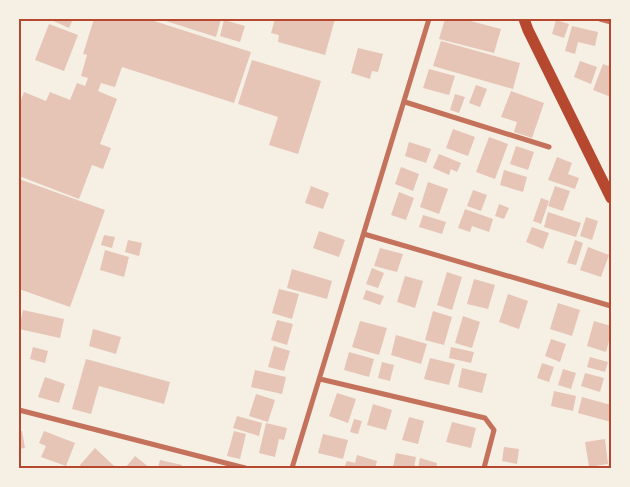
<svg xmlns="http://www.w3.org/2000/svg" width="630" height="487" font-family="Lora,serif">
<rect width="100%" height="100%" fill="#f6efe4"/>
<path fill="#e6c5b7" d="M49 19H73L69 28Z
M94 19H148L251 52 234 103 122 67 115 87 101 83 98 91 117 99 100 144 111 148 103 169 92 165 79 199 19 176V106L24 92 46 101 50 92 70 100 77 83 85 86 88 78 81 76 87 55 83 54Z
M167 19H221L216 37 166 21Z
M275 19H335L325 55 278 42 279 35 271 33Z
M445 19H463L501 29 494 53 439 39Z
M224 20 245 26 240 42 220 36Z
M556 20 569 24 564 38 552 34Z
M49 24 78 35 64 71 35 60Z
M572 26 598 32 595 46 578 42 575 54 565 51Z
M441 41 520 63 513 89 433 66Z
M358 48 383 54 378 72 372 71 370 79 351 73Z
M252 60 321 81 298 154 269 145 278 117 238 104Z
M580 61 597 67 591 84 574 77Z
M603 64 611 67V97L593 90Z
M429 69 455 76 449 95 423 88Z
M476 85 487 89 480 107 469 103Z
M511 91 544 103 532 138 514 132 517 122 501 117Z
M455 94 465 97 459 113 450 110Z
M453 129 475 137 468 156 446 148Z
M489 137 508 144 495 179 476 172Z
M409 142 431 149 426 163 405 156Z
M516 146 534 152 528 170 510 164Z
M439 154 461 163 457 172 451 169 449 175 433 168Z
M557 157 572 163 568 174 579 178 575 189 548 180Z
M401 167 419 174 413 191 395 184Z
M504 170 527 177 523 192 500 185Z
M19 179 105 210 70 307 19 289Z
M428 182 448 189 439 214 420 207Z
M311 186 329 193 323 209 305 203Z
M555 186 570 191 563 211 548 206Z
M473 190 487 195 481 211 467 206Z
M399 192 414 198 406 220 391 215Z
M541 198 549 201 541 224 533 221Z
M499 204 509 208 504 219 495 216Z
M465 209 493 219 489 232 472 226 470 232 458 228Z
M548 212 581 223 576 237 544 227Z
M423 215 446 222 442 234 419 227Z
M586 217 598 221 592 240 580 236Z
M532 227 549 233 543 249 526 242Z
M319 231 345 240 339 257 313 248Z
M104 235 115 237 112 248 101 245Z
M128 240 142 243 139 256 125 252Z
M575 240 583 243 576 265 567 263Z
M588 247 609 255 601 277 580 270Z
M380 248 403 254 397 272 374 266Z
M105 250 129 257 124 277 100 270Z
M372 268 384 273 378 288 366 284Z
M292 269 332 281 327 299 287 288Z
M447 272 462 277 452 310 437 305Z
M405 276 423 281 415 308 397 302Z
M474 279 495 285 488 309 467 304Z
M279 289 299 294 292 319 272 313Z
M366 290 384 296 380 305 363 299Z
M508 294 528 301 519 329 499 322Z
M558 303 580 310 572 336 550 329Z
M23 310 64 319 60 338 19 329Z
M433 311 452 317 444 345 425 340Z
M463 316 480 322 472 348 455 343Z
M277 320 293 324 287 345 271 340Z
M360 321 387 328 379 355 352 347Z
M594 321 611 326V333L606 352 587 346Z
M93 329 121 337 116 354 89 346Z
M396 335 427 344 421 364 391 355Z
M551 339 566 344 560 362 545 356Z
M274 346 290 351 284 371 268 367Z
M33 347 48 351 45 363 30 359Z
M451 347 474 352 471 363 449 358Z
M349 352 374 359 369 377 344 370Z
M590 357 608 362 605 372 587 367Z
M430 358 455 364 449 385 424 379Z
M86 359 170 382 164 404 99 386 91 414 72 409Z
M382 362 394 365 390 381 378 378Z
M542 363 554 367 549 382 537 378Z
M462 368 487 374 482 393 458 387Z
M563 369 576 373 571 389 558 385Z
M255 370 286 377 282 394 251 387Z
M585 373 604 378 600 392 581 386Z
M45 377 65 384 59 403 38 397Z
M554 391 576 396 573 411 551 406Z
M337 393 356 399 348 423 329 416Z
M256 394 275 400 268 422 249 416Z
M582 397 611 405V422L578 413Z
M373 404 392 410 386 430 367 425Z
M237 416 262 423 259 436 233 428Z
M409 417 424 421 418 444 402 440Z
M354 419 362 421 358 434 350 432Z
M452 422 476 428 471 448 446 442Z
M266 423 287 428 284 440 279 439 275 457 259 453Z
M19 431H22L25 448 19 449Z
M44 431 75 443 66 466 41 457 46 446 39 443Z
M234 431 246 434 240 459 227 456Z
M323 434 348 440 343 459 318 453Z
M605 439 608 464 589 467 585 442Z
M504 447 519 449 517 464 502 461Z
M95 448 114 466 112 468H83L80 465Z
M396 453 416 457 414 468 393 467Z
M357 455 377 461 375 468H344L347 461 355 463Z
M135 456 150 468H125Z
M420 458 437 463 436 468H418Z
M160 460 182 465 181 468H158Z"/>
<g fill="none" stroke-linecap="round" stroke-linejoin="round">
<path stroke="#c5725c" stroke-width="5" d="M600 19 611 22
M405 102 549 147
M364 234 611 306
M320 379 485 418 494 430 484 468
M19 410 245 468
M292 468 429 19
M610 468H611"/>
<path stroke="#b5482f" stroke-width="11" d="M524 19 528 30 611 198"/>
</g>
<rect width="630" height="487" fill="none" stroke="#f6efe4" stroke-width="40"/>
<rect x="20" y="20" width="590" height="447" fill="none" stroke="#b5482f" stroke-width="2"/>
</svg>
